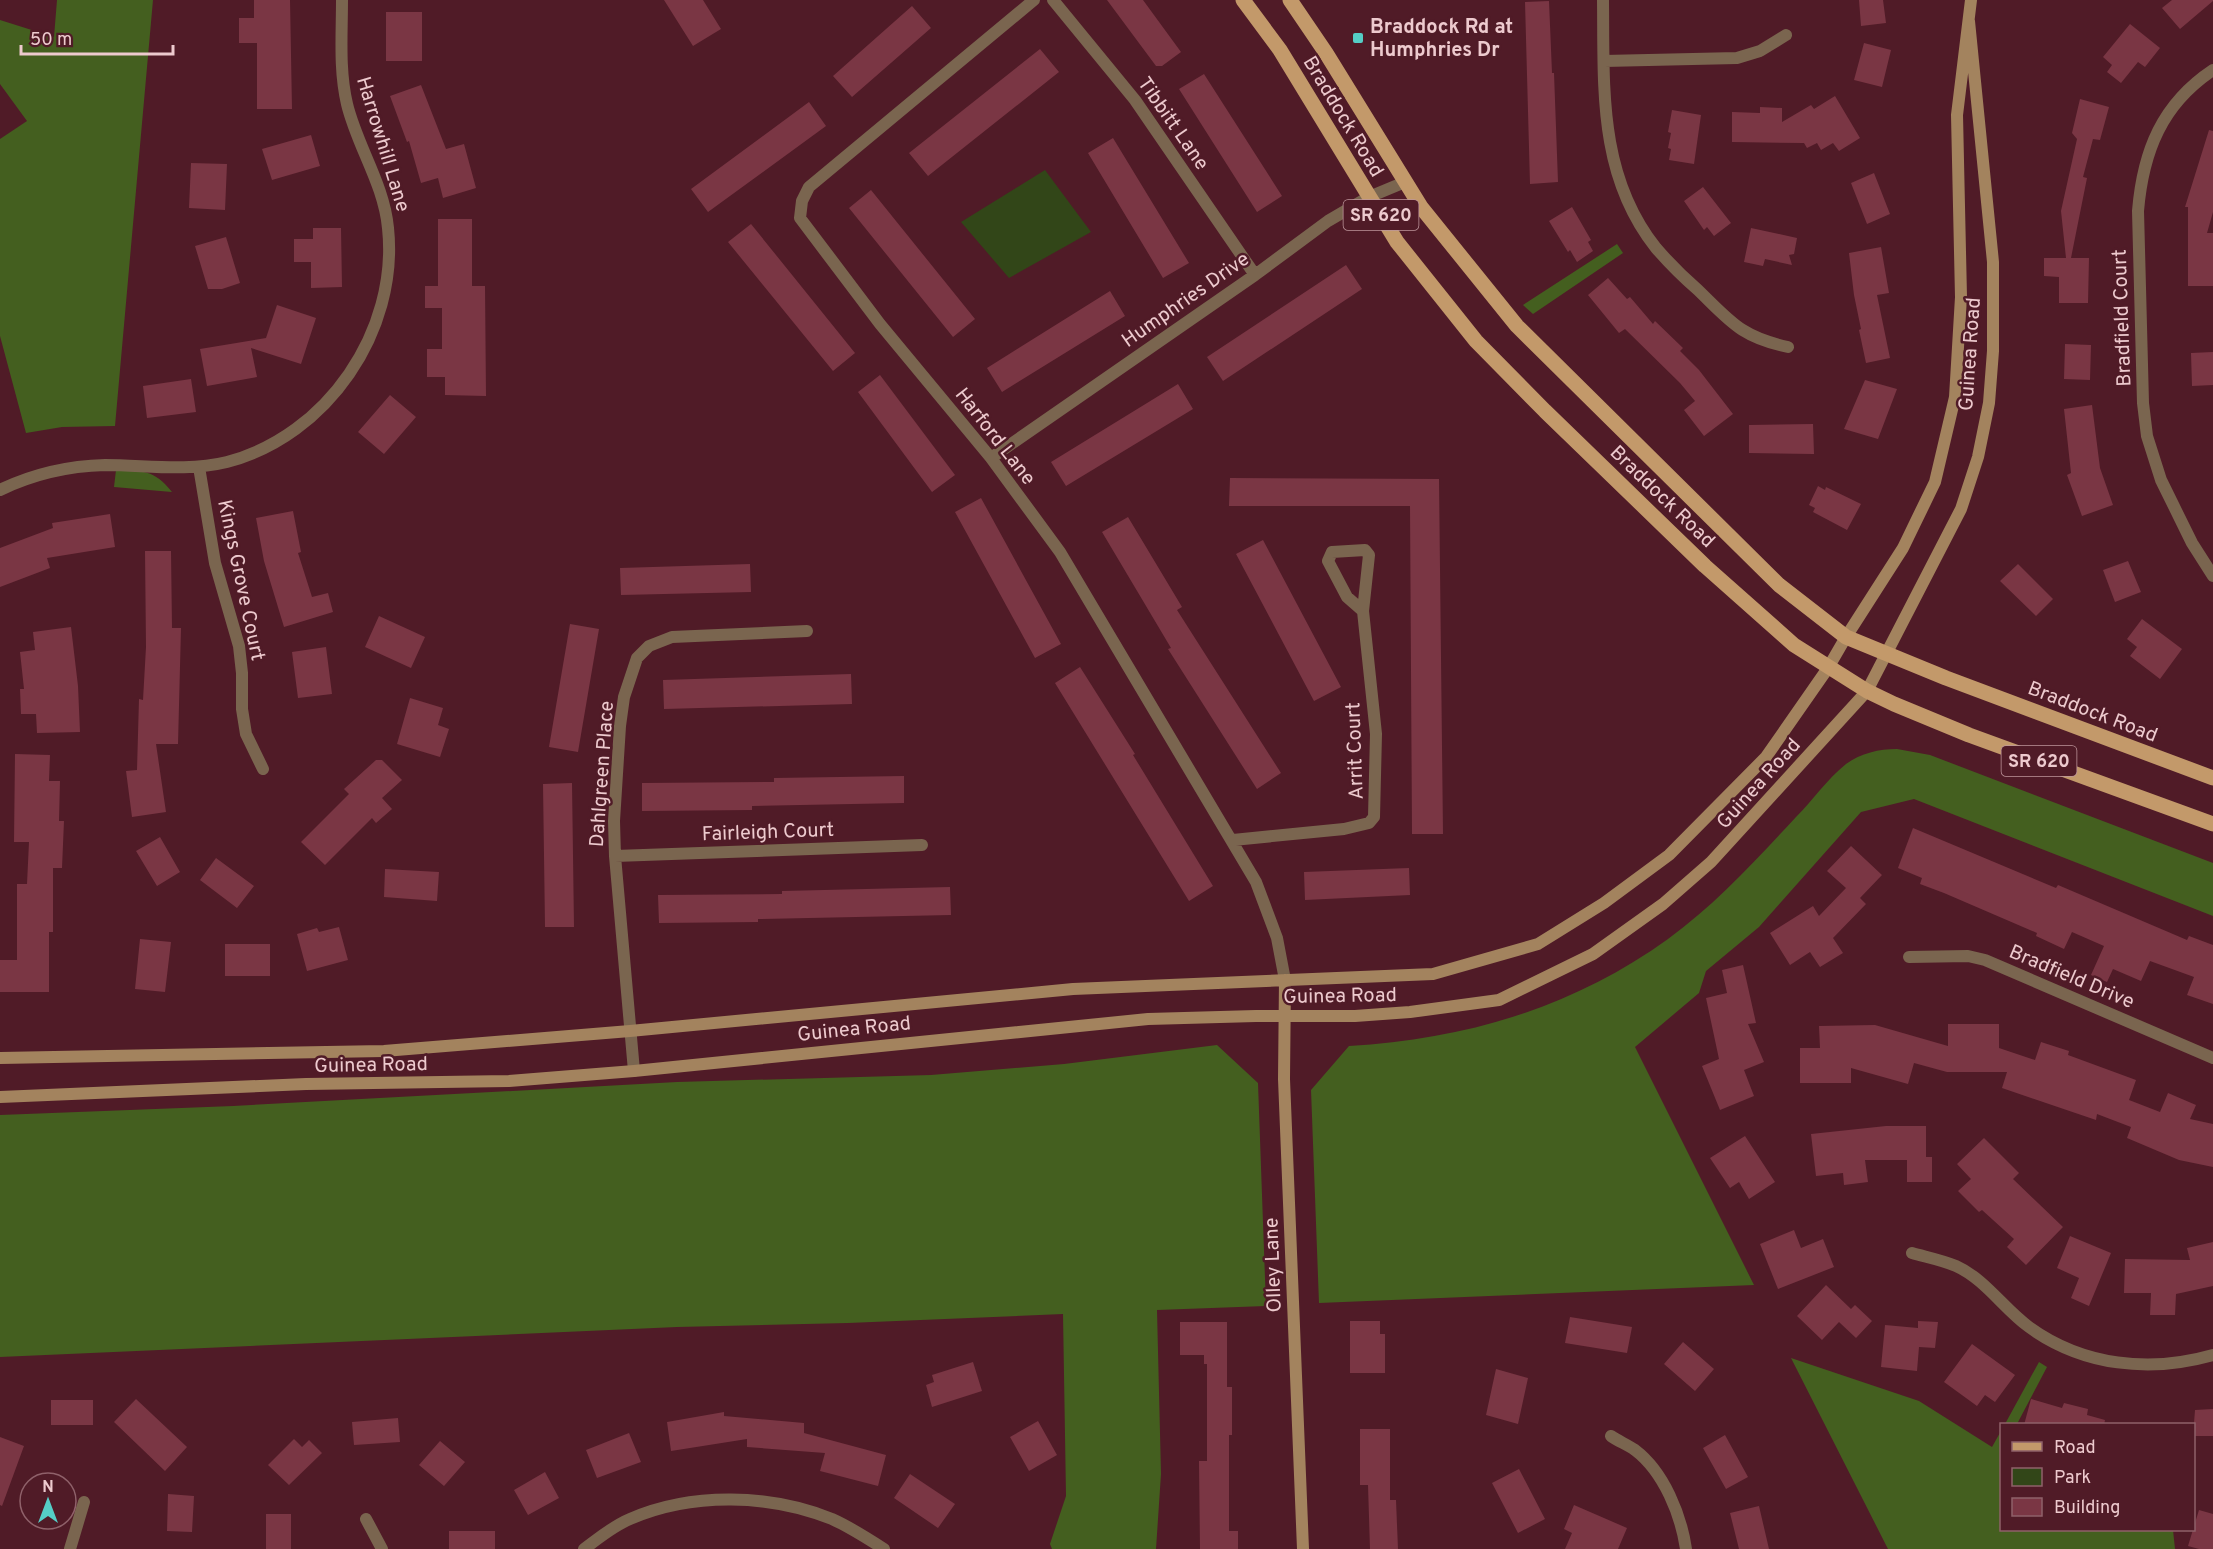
<svg xmlns="http://www.w3.org/2000/svg" width="2213" height="1549" font-family="Overpass,sans-serif">
<rect width="100%" height="100%" fill="#501b27"/>
<path fill="#324618" d="M1045 170 1091 232 1009 278 961 222Z"/>
<path fill="#445f1f" d="M57 0H153L115 426 62 427 26 433 0 336V139L27 121 0 84V20L54 37Z
M1617 244 1623 253 1533 314 1523 305Z
M116 470C142 471 154 469 172 492L114 487Z
M1897 749 1930 755 2213 863V916L1914 799 1861 812 1759 927 1706 971 1699 993 1635 1047 1754 1285 1319 1303 1311 1090 1349 1046C1466 1039 1572 1008 1668 939 1716 904 1756 860 1796 817 1813 800 1827 779 1846 764 1861 753 1879 749 1897 749Z
M1217 1045 1258 1083 1266 1306 1157 1310 1161 1474 1156 1549H1052L1050 1544 1066 1496 1063 1314 848 1323 677 1327 0 1357V1115L233 1106 677 1082 931 1075 1064 1064Z
M1791 1358 1919 1401 1992 1447 2001 1431 2002 1530H2173L2175 1549H1888Z
M2039 1362 2047 1367 2017 1424H2005Z"/>
<path fill="#7a3644" d="M254 0H290L292 109H257V43H239V18H254Z
M664 0H703L721 29 693 46Z
M1107 0H1143L1181 52 1162 66H1156Z
M1859 0H1883L1886 23 1861 26Z
M2172 0H2213V1L2180 29 2162 8Z
M1549 1 1552 73H1554L1558 182 1530 184 1525 2Z
M912 6 931 28 852 97 833 76Z
M386 12H422V61H386Z
M2130 24 2160 48 2145 67 2138 62 2121 83 2107 72 2112 65 2103 57Z
M1864 43 1891 50 1882 87 1854 80Z
M1040 49 1059 72 928 176 909 153Z
M1204 74 1282 196 1257 212 1179 89Z
M421 85 446 149 464 144 476 188 443 198 438 178 421 183 409 141 407 142 390 96Z
M1835 96 1860 138 1839 151 1833 143 1821 150 1817 143 1807 148 1804 143 1732 142V112L1760 113V107L1782 108V122L1811 105 1814 109Z
M2080 99 2109 107 2100 140 2093 139 2083 177 2087 178 2071 258H2089L2088 303H2059V277L2044 276V258H2066L2061 211 2077 139 2072 133Z
M809 102 826 126 708 212 691 189Z
M1672 110 1701 115 1694 164 1669 160 1671 149 1668 148 1671 133 1668 132Z
M2209 130 2213 131V212L2207 233H2213V286H2188V207H2185Z
M311 135 320 166 272 180 262 149Z
M1113 138 1189 263 1163 278 1088 153Z
M191 163 227 164 225 210 189 208Z
M1874 173 1890 214 1867 224 1851 183Z
M1703 187 1731 223 1714 236 1707 227 1704 230 1684 201Z
M871 190 975 319 953 337 849 208Z
M1572 207 1591 240 1588 242 1593 251 1577 262 1570 250 1568 252 1549 221Z
M438 219H472V286H485L486 396 445 395V377H427V349H442V308H425V286H438Z
M751 224 855 353 833 371 728 242Z
M313 228H341L342 287 311 288V262H294V239H313Z
M1751 228 1797 238 1794 254 1789 255 1792 265 1765 259 1763 266 1744 262Z
M226 237 240 283 222 289H208L195 246Z
M1881 247 1889 293 1877 295 1890 358 1866 363 1859 330 1861 329 1854 295 1849 253Z
M1346 265 1362 289 1223 381 1207 357Z
M1608 278 1627 299 1630 297 1653 324 1655 321 1683 348 1680 351 1699 370 1733 414 1704 436 1684 410 1695 401 1680 383 1625 329 1619 333 1588 295Z
M1110 291 1125 316 1002 392 987 368Z
M277 305 316 318 301 364 251 348 257 377 207 386 200 349 266 338Z
M2065 344 2091 345 2090 380 2064 379Z
M2213 352V385L2192 386 2191 353Z
M880 375 955 475 932 492 858 392Z
M191 379 196 412 147 418 143 386Z
M1865 380 1897 389 1878 439 1844 429Z
M1178 384 1193 409 1066 486 1051 462Z
M390 395 416 417 384 454 358 432Z
M2092 405 2100 468 2113 505 2082 516 2067 475 2071 473 2064 409Z
M1813 424 1814 454 1749 453V425Z
M1230 478 1439 479 1443 834H1412L1410 506H1229Z
M1818 486 1825 490 1826 487 1861 504 1847 530 1813 512 1815 508 1809 505Z
M981 498 1061 644 1035 658 955 512Z
M293 511 301 552 298 553 312 597 328 593 333 612 284 627 264 561 256 518Z
M110 514 115 547 47 558 50 568 0 587V548L53 528 52 523Z
M1128 517 1182 607 1177 610 1281 773 1257 789 1168 649 1171 648 1102 532Z
M1263 540 1341 687 1314 701 1236 554Z
M145 551H171L172 628H181L178 744H156L166 812 132 817 126 771 137 770 139 699 143 700 146 647Z
M2128 561 2141 592 2115 602 2103 570Z
M750 564 751 592 621 595 620 568Z
M2018 564 2053 599 2036 616 2000 581Z
M379 616 425 637 411 668 365 647Z
M2142 619 2182 649 2160 679 2130 656 2137 647 2127 639Z
M570 624 599 629 578 752 549 747Z
M71 627 78 686 80 732 37 733 36 714H21L20 689H24L20 652 35 650 33 632Z
M326 647 332 694 298 698 292 652Z
M1080 667 1135 754 1133 755 1213 886 1189 901 1055 683Z
M851 674 852 704 664 709 663 680Z
M410 698 443 708 438 725 449 729 440 757 397 744Z
M15 754 50 755 49 781H60L59 821H64L62 868H53V932H49V992H0V960H17V884H27L29 842H14Z
M376 760H382L402 780 382 798 392 809 376 823 372 818 325 865 301 842 349 794 344 789Z
M904 776V803L752 806V810L642 811V783L774 782V778Z
M572 783 574 927H545L543 784Z
M1913 828 2056 888 2058 885 2187 940 2189 936 2213 945V1004L2187 995 2194 977 2150 961 2141 981 2113 969 2107 982 2091 975 2104 946 2072 932 2064 949 2036 936 2037 933 1944 893 1920 884 1922 878 1898 868Z
M160 837 180 872 157 886 136 851Z
M1851 846 1882 875 1860 898 1866 904 1833 938 1843 953 1820 967 1810 952 1790 965 1770 933 1813 906 1819 916 1846 888 1827 871Z
M216 858 254 886 237 908 200 880Z
M1409 868 1410 895 1305 900 1304 872Z
M385 869 439 872 437 901 384 897Z
M950 887 951 915 758 919V922L659 923 658 895 782 894V891Z
M339 927 348 960 307 971 297 934 317 928 319 932Z
M140 939 171 942 165 992 135 989Z
M225 944H270V976H225Z
M1743 965 1756 1023 1748 1024 1764 1062 1744 1070 1754 1096 1720 1110 1702 1066 1719 1059 1706 998 1727 993 1722 970Z
M1948 1024H1999V1048L2035 1060 2041 1042 2069 1051 2068 1055 2136 1080 2129 1100 2160 1112 2168 1093 2196 1105 2190 1119 2213 1124V1167L2179 1160 2127 1138 2131 1127 2097 1114 2096 1120 2002 1088 2007 1072H1947L1914 1063 1908 1084 1851 1068V1083H1800V1048H1820L1819 1026 1875 1025 1948 1046Z
M1886 1126H1926V1157H1932V1182H1907V1160H1865L1868 1182 1844 1185 1843 1173 1816 1176 1811 1134Z
M1745 1136 1775 1182 1749 1199 1739 1182 1730 1188 1710 1158Z
M1984 1138 2019 1173 2013 1179 2063 1227 2026 1265 2007 1247 2014 1239 1982 1210 1979 1212 1958 1191 1971 1179 1957 1164Z
M1794 1230 1801 1248 1823 1239 1834 1267 1778 1289 1760 1244Z
M2070 1236 2111 1253 2089 1306 2071 1298 2079 1278 2057 1268Z
M2213 1242V1286L2176 1294 2175 1315H2150L2151 1293H2124L2125 1259 2190 1260 2187 1248Z
M1826 1285 1851 1309 1855 1305 1872 1321 1856 1338 1839 1322 1822 1340 1797 1316Z
M1570 1317 1632 1327 1627 1353 1565 1343Z
M1350 1321H1380V1334H1385V1373H1350Z
M1918 1321 1938 1322 1935 1348 1919 1347 1917 1371 1881 1367 1885 1325 1918 1328Z
M1180 1322H1227V1387H1232V1435H1229V1531H1238V1549H1200L1199 1461H1207V1364H1204V1355H1180Z
M1683 1342 1714 1369 1695 1391 1664 1364Z
M1972 1344 2015 1375 1995 1402 1985 1395 1977 1406 1944 1382Z
M973 1362 982 1391 932 1407 926 1385 934 1382 932 1375Z
M1496 1369 1528 1378 1518 1424 1486 1415Z
M136 1399 187 1447 165 1471 114 1422Z
M2031 1399 2062 1408 2064 1403 2088 1409 2087 1415 2105 1420 2104 1425H2024Z
M51 1400H93V1425H51Z
M2213 1409V1436H2193L2195 1410Z
M724 1412V1416L804 1423V1433L886 1455 878 1486 820 1471 825 1453 747 1447V1439L671 1451 667 1422Z
M398 1418 400 1442 354 1445 352 1422Z
M1038 1421 1057 1455 1029 1471 1010 1437Z
M1360 1429H1390V1500H1396L1398 1549H1370L1368 1485H1360Z
M629 1433 641 1462 597 1478 586 1450Z
M1725 1435 1748 1477 1726 1489 1703 1448Z
M0 1437 24 1446 2 1506 0 1505Z
M294 1439 302 1447 309 1440 322 1453 289 1485 268 1465Z
M440 1441 465 1462 444 1486 419 1465Z
M1519 1469 1545 1519 1518 1533 1492 1483Z
M545 1472 559 1498 528 1515 514 1490Z
M910 1474 955 1504 938 1528 894 1498Z
M168 1494 194 1496 192 1532 167 1531Z
M1574 1505 1627 1528 1618 1549H1565L1572 1533 1564 1529Z
M1759 1506 1769 1549H1739L1730 1513Z
M2199 1510 2213 1514V1549H2199L2188 1546Z
M266 1514H291V1549H266Z
M449 1531H495V1549H449Z"/>
<g fill="none" stroke-linecap="round" stroke-linejoin="round">
<path stroke="#7a654f" stroke-width="12" d="M1034 0 809 187 802 201 800 218 880 324 991 458 1060 552 1256 882 1277 938 1285 980
M1053 0 1135 100 1255 275
M1603 0C1604 88 1598 175 1656 248 1669 263 1683 277 1698 290 1731 322 1741 337 1788 347
M1604 61 1737 58 1760 51 1786 35
M2213 70C2162 104 2143 151 2138 211L2143 403 2147 436 2161 480 2192 543 2213 576
M991 458 1255 275 1328 221 1369 197 1405 182
M199 467 215 563 239 646 242 673V709L246 734 263 769
M0 490C33 474 68 466 105 465 146 465 186 472 227 462 327 436 399 331 388 228 384 184 357 146 347 104 339 70 342 35 342 0
M1233 840 1344 829 1369 823 1374 817 1376 734 1363 611 1369 555 1365 550 1332 552 1328 561 1347 597 1363 611
M615 856 922 845
M1909 957 1968 956 1985 960 2213 1058
M634 1071 615 856 614 821 620 726 624 697 637 658 649 646 672 637 807 631
M1912 1253C1926 1257 1942 1260 1956 1266 1985 1279 2004 1309 2029 1327 2083 1366 2150 1373 2213 1355
M1611 1436C1618 1441 1628 1445 1635 1450 1664 1472 1681 1515 1686 1549
M366 1519 382 1549
M70 1549 84 1502
M584 1549C599 1538 613 1526 630 1519 692 1492 770 1494 832 1519 850 1527 867 1538 884 1549"/>
<path stroke="#a3835e" stroke-width="12" d="M1285 980 1284 1079 1303 1549
M0 1058 384 1051 630 1031 1073 989 1433 974 1538 944 1604 903 1669 855 1766 757 1828 668 1846 637 1903 548 1935 482 1955 397 1961 297 1957 115 1971 0
M0 1097 306 1084 509 1081 634 1071 1148 1019 1256 1016H1355L1410 1012 1499 1000 1593 954 1663 904 1711 862 1867 691 1961 509 1978 457 1989 403 1993 351V262L1969 21"/>
<path stroke="#c3996a" stroke-width="15" d="M1243 0 1280 50 1397 242 1476 341 1545 411 1705 566 1794 645 1867 691 1894 704 1969 735 2213 824
M1290 0 1326 53 1421 207 1517 326 1779 585 1846 637 1946 678 2213 778"/>
</g>
<rect fill="#55cec6" stroke="#501b27" stroke-width="2" x="1352" y="32" width="12" height="12" rx="3"/>
<g text-anchor="middle" stroke-width="5" stroke-linejoin="round" paint-order="stroke">
<g fill="#501b27" stroke="#be969c" stroke-width="1.5">
<rect x="1343.5" y="200" width="75" height="30" rx="4.5"/>
<rect x="2001.5" y="746" width="75" height="30" rx="4.5"/>
</g>
<g font-size="18" font-weight="bold" fill="#edcace">
<text x="1381" y="221">SR 620</text>
<text x="2039" y="767">SR 620</text>
</g>
<g font-size="20" font-weight="bold" fill="#edcace" stroke="#501b27" text-anchor="start">
<text x="1370" y="33">Braddock Rd at<tspan x="1370" dy="23">Humphries Dr</tspan></text>
</g>
<g font-size="20" fill="#edcace" stroke="#501b27">
<text transform="translate(1344 116) rotate(59)" y="7">Braddock Road</text>
<text transform="translate(1174 123) rotate(55)" y="7">Tibbitt Lane</text>
<text transform="translate(384 144) rotate(73)" y="7">Harrowhill Lane</text>
<text transform="translate(1185 299) rotate(-35)" y="7">Humphries Drive</text>
<text transform="translate(2121 318) rotate(-92)" y="7">Bradfield Court</text>
<text transform="translate(1969 354) rotate(-86)" y="7">Guinea Road</text>
<text transform="translate(996 436) rotate(52)" y="7">Harford Lane</text>
<text transform="translate(1663 496) rotate(44)" y="7">Braddock Road</text>
<text transform="translate(242 580) rotate(78)" y="7">Kings Grove Court</text>
<text transform="translate(2093 711) rotate(21)" y="7">Braddock Road</text>
<text transform="translate(1354 751) rotate(-92)" y="7">Arrit Court</text>
<text transform="translate(601 774) rotate(-86)" y="7">Dahlgreen Place</text>
<text transform="translate(1758 783) rotate(-48)" y="7">Guinea Road</text>
<text transform="translate(768 831) rotate(-2)" y="7">Fairleigh Court</text>
<text transform="translate(2072 976) rotate(23)" y="7">Bradfield Drive</text>
<text transform="translate(1340 995) rotate(-1)" y="7">Guinea Road</text>
<text transform="translate(854 1028) rotate(-6)" y="7">Guinea Road</text>
<text transform="translate(371 1064) rotate(-1)" y="7">Guinea Road</text>
<text transform="translate(1272 1265) rotate(-92)" y="7">Olley Lane</text>
</g>
</g>
<rect x="2000" y="1423" width="195" height="108" fill="#501b27" stroke="#8f616a" stroke-width="1.5"/>
<rect x="2012" y="1442" width="30" height="9" fill="#c3996a" stroke="#8f616a" stroke-width="1.5"/>
<text x="2054" y="1453" font-size="18" fill="#edcace">Road</text>
<rect x="2012" y="1468" width="30" height="18" fill="#324618" stroke="#8f616a" stroke-width="1.5"/>
<text x="2054" y="1483" font-size="18" fill="#edcace">Park</text>
<rect x="2012" y="1498" width="30" height="18" fill="#7a3644" stroke="#8f616a" stroke-width="1.5"/>
<text x="2054" y="1513" font-size="18" fill="#edcace">Building</text>
<g transform="translate(48 1501)"><circle r="28" fill="#501b27" stroke="#8f616a" stroke-width="1.5"/>
<path d="M0-4.5L10 22L0 15L-10 22Z" fill="#55cec6"/>
<text y="-9" font-size="16" font-weight="bold" text-anchor="middle" fill="#edcace">N</text>
</g>
<path d="M21 45v9h152v-9" fill="none" stroke="#edcace" stroke-width="3"/>
<text x="30" y="45" font-size="18" fill="#edcace" stroke="#501b27" stroke-width="4.5" paint-order="stroke">50 m</text>
</svg>
